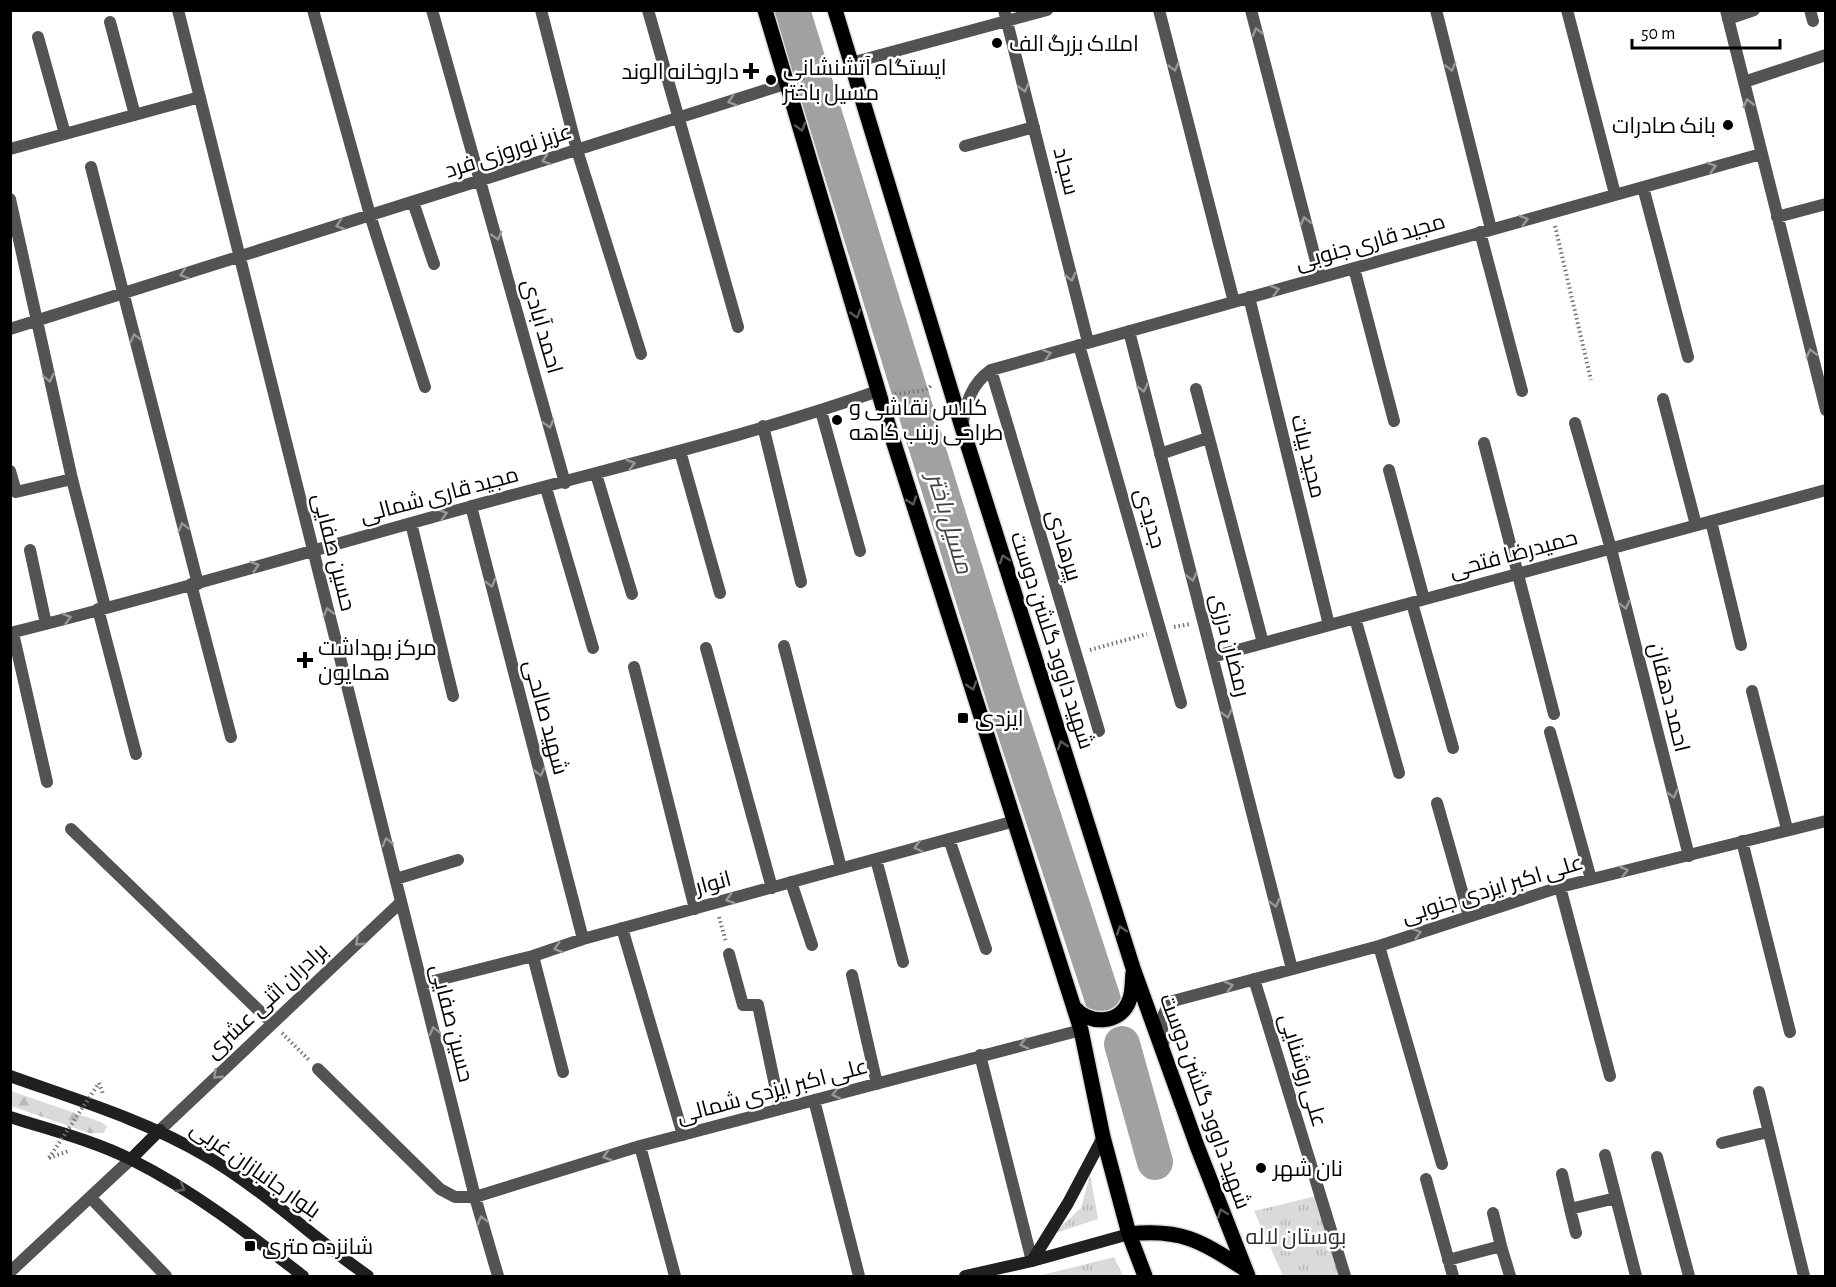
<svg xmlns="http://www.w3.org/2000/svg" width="1836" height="1287" font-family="'Alegreya Sans',Cairo,sans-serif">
<defs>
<pattern id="grass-tufts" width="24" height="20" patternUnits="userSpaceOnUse" patternTransform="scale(1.5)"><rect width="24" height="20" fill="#dadada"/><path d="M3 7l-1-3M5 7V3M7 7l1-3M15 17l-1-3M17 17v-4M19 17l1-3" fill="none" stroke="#b9b9b9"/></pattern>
<pattern id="forest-firs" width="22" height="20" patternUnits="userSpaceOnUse" patternTransform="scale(1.5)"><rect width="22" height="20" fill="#dadada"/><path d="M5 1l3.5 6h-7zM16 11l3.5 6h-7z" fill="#b9b9b9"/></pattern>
</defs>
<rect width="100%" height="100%" fill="#fff"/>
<path fill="url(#grass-tufts)" d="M1090 1174 1098 1219 1053 1234 1081 1208Z
M1316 1196 1339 1276H1283L1254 1211Z
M1114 1257 1123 1276H1038Z"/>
<path fill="url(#forest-firs)" d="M11 1091 101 1122 107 1126 104 1133H89L11 1106Z"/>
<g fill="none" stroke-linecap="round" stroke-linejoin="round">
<path stroke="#a1a1a1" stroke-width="36" d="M792 10 1004 697 1103 1000
M1122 1044 1155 1162"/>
<g stroke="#dbdbdb" stroke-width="18">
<path id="primary" d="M765 10 891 434 1081 1030 1103 1137 1129 1234 1145 1276
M835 10 962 427 1133 968 1197 1146 1248 1276
M1074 1007C1088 1025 1120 1025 1129 1001 1133 993 1132 981 1133 973
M1129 1234C1180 1228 1201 1241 1243 1268"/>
</g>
<path stroke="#757575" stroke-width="4" stroke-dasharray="1.5 3" stroke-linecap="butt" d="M803 78 836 67
M1555 226 1591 380
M895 394 926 390 933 384
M1174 627 1190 624
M1090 650 1147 634
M719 917 726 942
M282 1033 309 1060
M99 1083 103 1094
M49 1158 68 1151"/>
<path stroke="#535353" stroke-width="12" d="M178 10 475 1197 498 1276
M313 10 370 215 425 387
M432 10 565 483
M541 10 577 150 641 354
M648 10 738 327
M1004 10 1088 342
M1159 10 1234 302
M1251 10 1320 277
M1436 10 1491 229
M1567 10 1615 194
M1726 10 1826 410
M1810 10 1813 21
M1728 19 1754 10
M110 22 135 115
M38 37 65 134
M851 63 1047 10
M1744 82 1826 55
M965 146 1034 127
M10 149 200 97
M91 167 198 584
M1643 187 1688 357
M10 199 72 479 105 607
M413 202 434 264
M1777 217 1826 204
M1480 232 1522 391
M1354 268 1394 421
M1249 297 1329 625
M10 329 788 83
M1129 331 1292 969
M1079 345 1181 703
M991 370 1099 731
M1196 389 1263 643
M1663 399 1696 525
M821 411 860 551
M1575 423 1611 549 1689 856
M763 426 801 582
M962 427C966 403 971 384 991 370L1761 154
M1484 443 1554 714
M680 451 720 593
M1160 454 1208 438
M1389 470 1424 599
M10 471 16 492 72 479
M596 474 632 594
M546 488 593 648
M471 506 583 939
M1711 521 1741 645
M411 523 453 696
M30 550 46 624
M191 584 231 737
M1412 603 1453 748
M98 609 136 754
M1355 618 1399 773
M10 633C164 595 316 549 469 507 605 469 744 438 878 391
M13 633 47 782
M784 646 841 868
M706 648 772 888
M1212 657 1826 490
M634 667 695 909
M1752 691 1787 829
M1550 732 1591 879
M1437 803 1469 916
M71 829 272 1023
M949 839 986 949
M1742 841 1790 1032
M876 859 903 962
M396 879 458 860
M791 882 812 945
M1560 887 1610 1076
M622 928 683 1135
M1379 946 1442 1164
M729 954 743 1005H758L780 1109
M533 956 563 1072
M852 975 877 1084
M1254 979 1345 1276
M422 984 533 956 583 939 1015 821
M1164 1041C1160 1027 1161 1011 1173 1001L1379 946 1560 887 1826 821
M980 1055 1032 1261
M318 1069 440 1189 455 1197H475L640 1146 1081 1030
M1759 1092 1804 1276
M814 1100 859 1276
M160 1130 401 902
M1722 1143 1768 1132
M640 1146 675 1276
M1605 1155 1636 1276
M1657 1157 1689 1276
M1562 1174 1570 1209
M1426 1179 1453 1276
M90 1197 166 1276
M1493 1213 1501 1246
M1576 1233 1570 1209 1616 1198
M1448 1260 1501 1246 1510 1276
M10 1272 131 1159"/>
<path stroke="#202020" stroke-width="12" d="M10 1076C77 1100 145 1120 206 1156 264 1190 313 1238 368 1276
M10 1117C50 1130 95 1141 132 1160 194 1191 249 1234 303 1276
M131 1159 160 1130
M1032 1261 1068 1203 1103 1137
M965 1276 1032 1261 1129 1234"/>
<use href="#primary" stroke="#000" stroke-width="15"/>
<path stroke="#757575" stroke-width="4" stroke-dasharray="1.5 3" stroke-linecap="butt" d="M49 1158 99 1083"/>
</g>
<defs><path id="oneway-chevron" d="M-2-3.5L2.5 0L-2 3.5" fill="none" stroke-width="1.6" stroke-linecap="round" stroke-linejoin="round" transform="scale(1.5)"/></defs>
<g stroke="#989898">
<use href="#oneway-chevron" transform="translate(1257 32) rotate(-104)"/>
<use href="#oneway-chevron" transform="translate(1174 67) rotate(76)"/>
<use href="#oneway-chevron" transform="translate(1451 67) rotate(76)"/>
<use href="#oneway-chevron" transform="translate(1024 88) rotate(76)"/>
<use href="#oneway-chevron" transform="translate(732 101) rotate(163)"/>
<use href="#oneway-chevron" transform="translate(1748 103) rotate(-103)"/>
<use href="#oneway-chevron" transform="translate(546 160) rotate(162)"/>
<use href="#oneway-chevron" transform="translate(1712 167) rotate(-16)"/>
<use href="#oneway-chevron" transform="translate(1524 220) rotate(-16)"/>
<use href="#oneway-chevron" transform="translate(1305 221) rotate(-104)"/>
<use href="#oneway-chevron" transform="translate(340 225) rotate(162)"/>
<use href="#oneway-chevron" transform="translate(497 236) rotate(74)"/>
<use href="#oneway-chevron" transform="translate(184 274) rotate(162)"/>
<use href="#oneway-chevron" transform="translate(1071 277) rotate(76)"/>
<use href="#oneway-chevron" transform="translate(1275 290) rotate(-16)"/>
<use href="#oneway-chevron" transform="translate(135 338) rotate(-104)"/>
<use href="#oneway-chevron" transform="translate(1811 353) rotate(-104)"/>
<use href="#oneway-chevron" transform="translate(1047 354) rotate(-16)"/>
<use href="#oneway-chevron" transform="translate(49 378) rotate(78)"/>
<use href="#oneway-chevron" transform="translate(1143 388) rotate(76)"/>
<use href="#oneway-chevron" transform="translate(549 424) rotate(74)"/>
<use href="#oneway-chevron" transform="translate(631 464) rotate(-16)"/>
<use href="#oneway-chevron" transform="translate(443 514) rotate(-16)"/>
<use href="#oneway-chevron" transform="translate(183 527) rotate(-104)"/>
<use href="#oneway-chevron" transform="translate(255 566) rotate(-17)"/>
<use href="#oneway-chevron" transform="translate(1192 577) rotate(76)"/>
<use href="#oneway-chevron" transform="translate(491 583) rotate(75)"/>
<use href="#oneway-chevron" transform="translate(1625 605) rotate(76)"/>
<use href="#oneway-chevron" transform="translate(328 612) rotate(-104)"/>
<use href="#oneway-chevron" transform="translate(67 618) rotate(-16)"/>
<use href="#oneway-chevron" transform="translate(1227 714) rotate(76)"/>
<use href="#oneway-chevron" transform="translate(540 772) rotate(75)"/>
<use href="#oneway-chevron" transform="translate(1673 794) rotate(76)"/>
<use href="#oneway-chevron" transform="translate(387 842) rotate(-104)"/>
<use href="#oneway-chevron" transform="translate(918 847) rotate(165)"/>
<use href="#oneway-chevron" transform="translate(1624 871) rotate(-13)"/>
<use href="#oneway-chevron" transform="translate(730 899) rotate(164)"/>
<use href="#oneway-chevron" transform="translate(1275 903) rotate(76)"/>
<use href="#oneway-chevron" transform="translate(1417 933) rotate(-18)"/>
<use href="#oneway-chevron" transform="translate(359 942) rotate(137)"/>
<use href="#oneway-chevron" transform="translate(558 948) rotate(162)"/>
<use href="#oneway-chevron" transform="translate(1229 986) rotate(-15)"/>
<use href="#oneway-chevron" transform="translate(434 1031) rotate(-104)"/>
<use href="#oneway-chevron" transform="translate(1024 1044) rotate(166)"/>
<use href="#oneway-chevron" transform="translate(217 1075) rotate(136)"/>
<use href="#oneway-chevron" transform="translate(836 1094) rotate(166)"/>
<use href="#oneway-chevron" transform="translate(607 1156) rotate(163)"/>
<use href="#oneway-chevron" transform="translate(482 1220) rotate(-106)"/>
</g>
<g stroke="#595959">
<use href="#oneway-chevron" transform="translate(801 127) rotate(74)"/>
<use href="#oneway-chevron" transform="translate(856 314) rotate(74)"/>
<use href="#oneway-chevron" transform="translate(912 501) rotate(72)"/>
<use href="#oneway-chevron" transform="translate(1004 559) rotate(-108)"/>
<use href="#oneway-chevron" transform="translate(972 686) rotate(72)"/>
<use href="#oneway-chevron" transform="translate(1062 745) rotate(-108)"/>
<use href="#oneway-chevron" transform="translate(1121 930) rotate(-108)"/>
<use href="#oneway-chevron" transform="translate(1222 1213) rotate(-111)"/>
</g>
<use stroke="#636363" href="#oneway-chevron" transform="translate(181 1188) rotate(31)"/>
<g fill="#000" stroke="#fff" stroke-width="2">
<circle cx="997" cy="43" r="6"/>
<path d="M748 62h6v6h6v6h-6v6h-6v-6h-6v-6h6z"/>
<circle cx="771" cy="80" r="6"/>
<circle cx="1728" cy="125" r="6"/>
<circle cx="837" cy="420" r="6"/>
<path d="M302 651h6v6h6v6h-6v6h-6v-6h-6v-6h6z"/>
<rect x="957" y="712" width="12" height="12" rx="3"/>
<circle cx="1261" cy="1168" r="6"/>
<rect x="244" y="1240" width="12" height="12" rx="3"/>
</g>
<g text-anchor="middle" stroke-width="5" stroke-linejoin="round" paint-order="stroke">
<g font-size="22" fill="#000" stroke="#fff" text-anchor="start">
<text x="1009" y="51">املاک بزرگ الف</text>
<text x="783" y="75">ایستگاه آتشنشانی<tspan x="783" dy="25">مسیل باختر</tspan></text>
<text x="739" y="79" text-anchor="end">داروخانه الوند</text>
<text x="1716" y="133" text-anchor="end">بانک صادرات</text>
<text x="849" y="415">کلاس نقاشی و<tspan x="849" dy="25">طراحی زینب کاهه</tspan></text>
<text x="318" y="655">مرکز بهداشت<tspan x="318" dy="25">همایون</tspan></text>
<text x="975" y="726">ایزدی</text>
<text x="1273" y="1176">نان شهر</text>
<text x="262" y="1254">شانزده متری</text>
</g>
<g font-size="22" fill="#000" stroke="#fff">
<text transform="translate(508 150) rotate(-18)" y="8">عزیز نوروزی فرد</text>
<text transform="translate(1067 171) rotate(76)" y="8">سجاد</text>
<text transform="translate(1370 241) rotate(-16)" y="8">مجید قاری جنوبی</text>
<text transform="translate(543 326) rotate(74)" y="8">احمد آبادی</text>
<text transform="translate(1309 456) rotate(76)" y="8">مجید بیات</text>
<text transform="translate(439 494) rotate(-15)" y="8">مجید قاری شمالی</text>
<text transform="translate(1151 518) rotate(74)" y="8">جدیدی</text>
<text transform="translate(1065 545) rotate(73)" y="8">پیرهادی</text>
<text transform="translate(335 552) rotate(76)" y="8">حسین صفایی</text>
<text transform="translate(1513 553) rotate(-15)" y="8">حمیدرضا فتحی</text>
<text transform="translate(1053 640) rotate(72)" y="8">شهید داوود گلشن دوست</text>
<text transform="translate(1231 645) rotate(76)" y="8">رمضان درزی</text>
<text transform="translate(1670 697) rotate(76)" y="8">احمد دهقان</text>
<text transform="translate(547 717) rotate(75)" y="8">شهید صالحی</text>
<text transform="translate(713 882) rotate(-15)" y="8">انوار</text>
<text transform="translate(1492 888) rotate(-17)" y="8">علی اکبر ایزدی جنوبی</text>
<text transform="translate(266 1000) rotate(-43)" y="8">برادران اثنی عشری</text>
<text transform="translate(453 1023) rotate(76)" y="8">حسین صفایی</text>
<text transform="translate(1304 1070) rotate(73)" y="8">علی روشنایی</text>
<text transform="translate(772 1090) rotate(-15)" y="8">علی اکبر ایزدی شمالی</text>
<text transform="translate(1206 1101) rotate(70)" y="8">شهید داوود گلشن دوست</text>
<text transform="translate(256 1169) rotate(35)" y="8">بلوار جانبازان غربی</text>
</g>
<g font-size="22" fill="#313131" stroke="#fff">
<text x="1296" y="1244">بوستان لاله</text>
</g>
<g font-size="24" font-style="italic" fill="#424242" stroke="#fff">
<text transform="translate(950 523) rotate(73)" y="8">مسیل باختر</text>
</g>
</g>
<rect width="1836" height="1287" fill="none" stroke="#000000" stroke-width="24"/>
<path d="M1632 39v9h148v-9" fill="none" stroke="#000000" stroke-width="3"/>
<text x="1641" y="39" font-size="18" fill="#000000" stroke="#ffffff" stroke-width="4.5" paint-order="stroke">50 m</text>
</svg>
